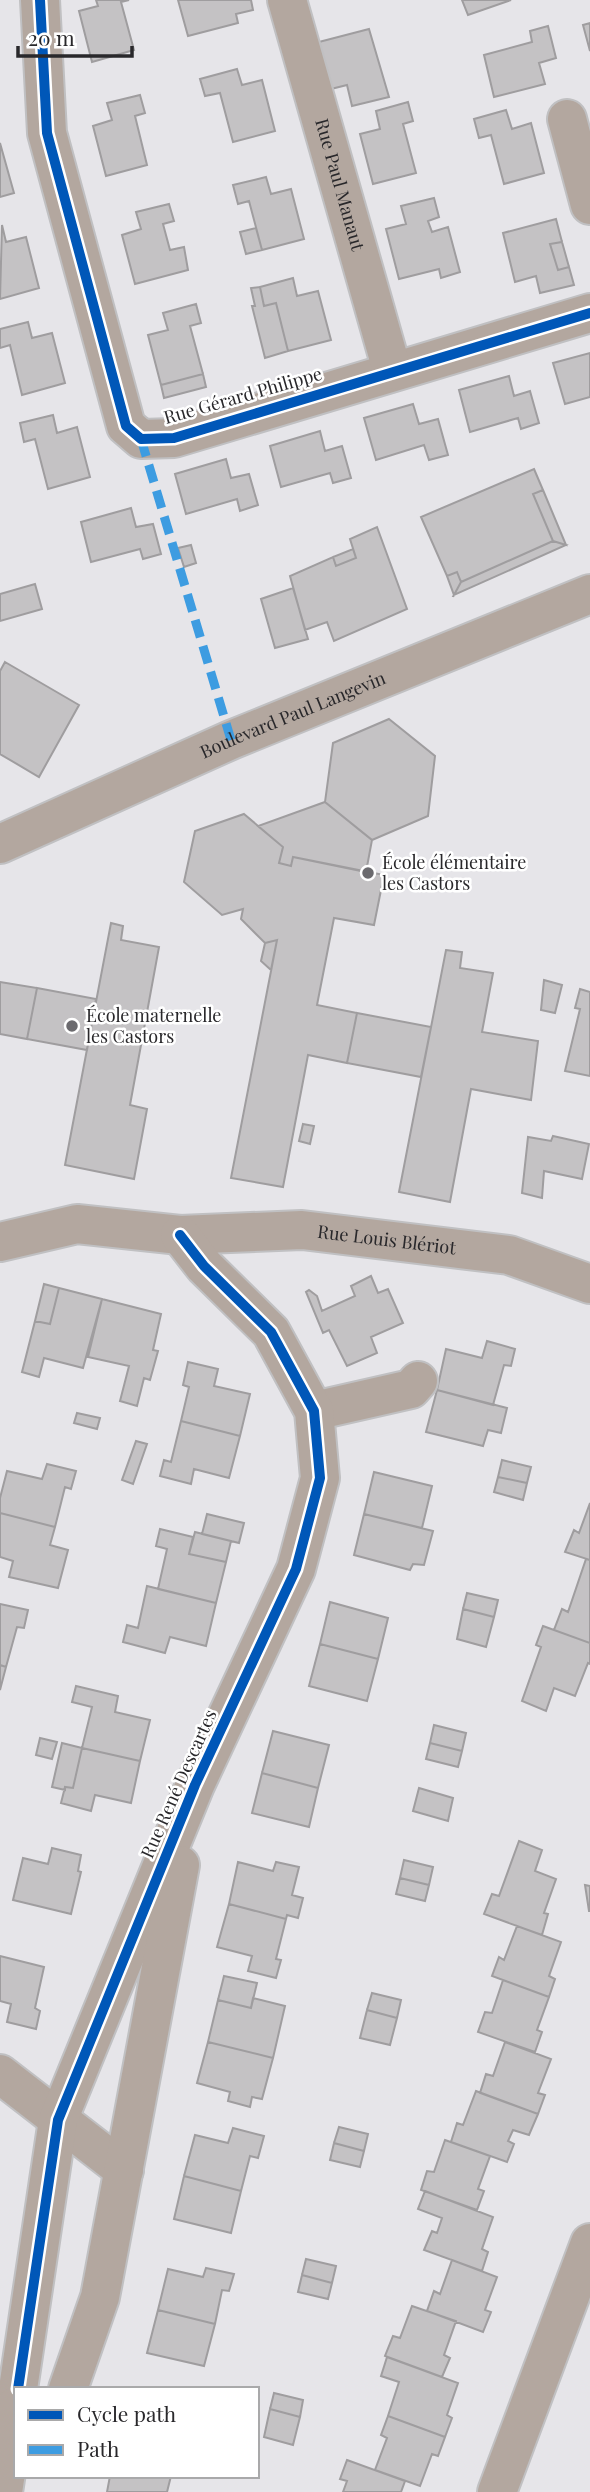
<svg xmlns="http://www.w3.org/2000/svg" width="590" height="2492" font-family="'Playfair Display',serif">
<rect width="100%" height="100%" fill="#e6e5e9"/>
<path fill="#c4c2c4" stroke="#9f9d9f" stroke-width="2" d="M96 0H129L121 2 134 50 92 62 79 11 98 6Z
M178 0H251L253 10 236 14 238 23 188 36Z
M462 0H511L468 15Z
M590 23V51L583 25Z
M548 26 556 58 539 63 545 84 494 97 484 55 532 42 530 31Z
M369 29 389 97 352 106 347 85 327 90 315 43Z
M237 69 242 85 262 80 275 131 233 142 220 93 205 96 200 79Z
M140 95 145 113 135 116 147 165 106 176 93 126 112 120 107 103Z
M408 102 413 121 403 124 416 173 373 184 360 134 380 129 376 111Z
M506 110 512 129 531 123 544 173 504 184 491 135 479 138 474 119Z
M0 143 14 193 0 197Z
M266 177 271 194 291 189 304 239 262 250 249 201 238 204 233 185Z
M434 198 439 217 428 221 432 232 448 227 460 272 441 278 439 269 399 279 386 229 406 224 401 206Z
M169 204 174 221 163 224 170 250 184 247 188 270 135 284 122 235 141 229 136 212Z
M556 219 562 242 550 244 558 270 569 267 574 285 540 293 536 276 515 282 503 233Z
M2 225 6 242 26 237 39 288 0 299Z
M256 228 262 250 246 254 240 232Z
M562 242 569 267 558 270 550 244Z
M293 278 297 296 318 291 331 340 288 351 276 303 264 306 260 287Z
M260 287 264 306 276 303 288 351 265 358 252 306H255L251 288Z
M196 304 201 323 190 326 203 374 161 385 148 335 168 330 163 313Z
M28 322 32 338 52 333 65 383 22 395 10 345 0 348V329Z
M590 353V397L565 404 553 363Z
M203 374 206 387 164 398 161 385Z
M509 376 514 396 530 391 539 423 521 429 518 418 470 432 459 390Z
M413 404 419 424 438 419 448 455 429 460 424 445 376 460 364 418Z
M53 415 57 433 77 427 90 477 48 489 35 439 24 442 20 423Z
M320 431 325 451 342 446 351 478 333 483 330 473 281 487 270 446Z
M226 459 231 478 249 474 258 505 240 511 237 499 186 514 175 474Z
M534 469 543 490 533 494 553 541 461 582 457 572 447 576 421 517Z
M543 490 566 545 553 541 533 494Z
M131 508 136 527 153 524 161 554 143 559 140 549 91 562 81 522Z
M377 527 407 609 334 641 327 622 305 630 290 576 333 557 336 566 356 558 350 539Z
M553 541 566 545 454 595 461 582Z
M191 545 196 563 184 567 178 548Z
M353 549 356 558 336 566 333 557Z
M457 572 461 582 454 595 447 576Z
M35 584 42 609 0 621V594Z
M293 588 308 639 275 648 261 599Z
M5 662 79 705 39 777 0 754V671Z
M389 719 435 756 428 816 372 840 325 802 333 743Z
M325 802 372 840 366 872 293 857 291 866 279 863 283 847 258 826Z
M244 814 283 847 279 863 291 866 293 857 384 875 374 925 334 918 317 1005 357 1013 347 1063 308 1055 283 1187 231 1178 277 940 265 943 241 919 243 909 222 915 184 882 195 831Z
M111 923 123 926 121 940 159 947 130 1105 147 1109 134 1179 65 1165Z
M277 940 271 970 261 961 265 943Z
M446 950 462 952 460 968 493 973 482 1032 538 1041 531 1100 471 1089 450 1202 399 1192Z
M544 980 562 985 555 1013 541 1010Z
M0 982 37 988 27 1039 0 1034Z
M37 988 96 999 87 1050 27 1039Z
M580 989 590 992V1076L565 1071 580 1009 575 1008Z
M357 1013 431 1027 421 1077 347 1063Z
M303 1124 314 1126 310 1144 299 1141Z
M553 1136 589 1144 582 1179 544 1171 542 1198 522 1193 528 1137 551 1141Z
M371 1276 378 1293 388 1289 403 1323 371 1337 377 1353 347 1366 329 1330 323 1333 306 1292 309 1290 317 1296 322 1311 355 1296 351 1286Z
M44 1284 59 1288 50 1324 35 1321Z
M59 1288 102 1299 83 1368 44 1358 39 1377 22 1372 35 1321 50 1324Z
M102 1299 161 1314 153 1350 158 1351 150 1380 144 1378 137 1406 120 1401 129 1366 88 1357Z
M487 1341 515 1349 511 1366 504 1365 493 1405 437 1390 446 1349 482 1358Z
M188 1362 218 1369 214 1386 250 1394 240 1436 181 1421 189 1387 183 1385Z
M437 1390 507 1408 501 1433 488 1430 483 1446 426 1432Z
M77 1413 100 1418 97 1429 74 1423Z
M181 1421 240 1436 229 1478 194 1469 191 1484 160 1476 164 1460 171 1462Z
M136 1441 147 1444 133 1484 122 1480Z
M502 1460 531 1467 527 1483 498 1477Z
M47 1464 76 1471 71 1489 65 1487 55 1527 0 1513V1498L7 1471 42 1479Z
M374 1472 432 1486 422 1528 364 1514Z
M498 1477 527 1483 523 1500 494 1492Z
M590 1503V1560L565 1552 574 1530 579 1533Z
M0 1513 55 1527 50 1545 68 1550 58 1588 9 1577 13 1561 0 1557Z
M207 1514 244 1523 239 1543 202 1534Z
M364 1514 433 1531 424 1565 413 1564 410 1570 354 1555Z
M160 1529 193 1537 189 1554 226 1562 216 1603 158 1589 167 1549 156 1546Z
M195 1532 231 1541 226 1562 189 1554Z
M586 1559 590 1560V1643L554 1630 562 1609 568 1612Z
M147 1586 216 1603 206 1646 170 1637 165 1653 123 1642 127 1625 138 1628Z
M467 1593 498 1600 494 1617 463 1609Z
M330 1602 388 1618 378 1659 320 1644Z
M0 1604 28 1610 24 1628 17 1627 6 1667 0 1665Z
M463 1609 494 1617 486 1647 457 1639Z
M543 1626 590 1643V1664L588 1663 575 1696 554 1688 546 1711 522 1701 541 1647 536 1645Z
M320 1644 378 1659 367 1701 309 1686Z
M0 1665 6 1667 0 1690Z
M76 1686 118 1696 115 1712 150 1720 140 1761 82 1748 92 1707 72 1702Z
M434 1725 466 1733 462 1751 430 1743Z
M273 1731 329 1745 318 1788 262 1773Z
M40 1738 57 1742 52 1759 36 1755Z
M62 1743 82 1748 73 1788 65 1787V1790L52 1787Z
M430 1743 462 1751 458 1767 426 1759Z
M82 1748 140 1761 131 1803 95 1795 91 1811 61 1803 65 1787 73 1788Z
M262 1773 318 1788 309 1827 252 1813Z
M419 1788 453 1798 448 1821 413 1811Z
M519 1841 542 1850 535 1871 556 1879 544 1913 548 1914 542 1935 484 1914 492 1894 499 1896Z
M52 1848 81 1855 78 1871 81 1872 71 1914 13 1900 23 1858 48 1864Z
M404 1860 433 1867 429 1885 400 1878Z
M238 1862 273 1871 276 1862 299 1867 292 1895 303 1898 298 1918 287 1915 286 1919 229 1904Z
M400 1878 429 1885 425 1901 396 1894Z
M585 1885 590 1886V1911H589Z
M229 1904 286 1919 276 1959 281 1960 276 1978 248 1971 252 1956 217 1947Z
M517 1926 561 1942 549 1976 555 1979 549 1997 492 1976 499 1957 504 1960Z
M0 1956 44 1967 35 2008 40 2011 36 2029 7 2022 11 2004 0 2001Z
M224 1976 257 1983 251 2008 218 2000Z
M503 1980 549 1997 537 2030 542 2032 535 2052 478 2032 485 2012 492 2013Z
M372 1993 401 2000 397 2018 367 2010Z
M253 1998 285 2006 273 2058 208 2042 218 2000 251 2008Z
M367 2010 397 2018 390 2045 360 2038Z
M208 2042 273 2058 262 2099 252 2097 250 2107 228 2101 230 2092 197 2083Z
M505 2042 551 2059 538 2093 545 2095 538 2114 480 2093 486 2074 493 2076Z
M476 2091 538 2114 529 2135 513 2130 508 2141 514 2144 507 2162 451 2142 457 2123 463 2125Z
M339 2127 368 2134 364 2151 334 2143Z
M233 2128 264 2136 258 2158 250 2156 241 2191 184 2176 195 2135 228 2143Z
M445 2140 490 2156 478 2189 484 2191 477 2210 421 2190 427 2171 434 2172Z
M334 2143 364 2151 360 2167 330 2160Z
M184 2176 241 2191 231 2233 174 2219Z
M425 2191 493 2217 482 2249 488 2252 482 2271 424 2250 432 2231 437 2233 442 2218 418 2209Z
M306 2259 336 2266 332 2283 302 2275Z
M452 2260 497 2277 485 2310 491 2312 483 2332 427 2311 434 2291 440 2294Z
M206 2268 234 2274 229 2291 222 2290 215 2324 158 2310 168 2269 203 2277Z
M302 2275 332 2283 328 2299 298 2292Z
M412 2306 456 2321 444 2355 450 2358 442 2377 385 2356 393 2336 400 2338Z
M158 2310 215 2324 204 2366 147 2353Z
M387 2357 458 2383 447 2415 452 2418 445 2437 388 2416 399 2382 381 2376Z
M274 2393 303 2400 300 2417 270 2409Z
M270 2409 300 2417 293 2445 264 2437Z
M388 2416 445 2437 438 2456 432 2454 420 2486 375 2470 387 2438 381 2435Z
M347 2460 405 2481 401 2492H343L347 2481 340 2479Z
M110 2476H171L167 2492H107Z"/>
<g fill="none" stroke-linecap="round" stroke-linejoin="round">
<g stroke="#c0c0c2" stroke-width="42">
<g id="minor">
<path d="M40 0 47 133 126 426 141 439 174 438 590 313"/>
<path id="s1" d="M287 0 392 370"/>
<path d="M567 119 590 205"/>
<path id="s2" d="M0 844 231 740 590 594"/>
<path id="s3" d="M0 1242 77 1224 180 1235 302 1230 509 1255 590 1284"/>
<path d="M314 1411 411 1389 418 1381"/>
<path d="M0 2074 124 2170"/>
<path d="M18 2389 58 2120 195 1785 296 1569 320 1478 314 1411 271 1332 204 1266 180 1235"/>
<path d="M68 2389 100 2297 180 1865"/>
<path d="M3 2492 16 2406"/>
<path d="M497 2492 590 2243"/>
</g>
</g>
<use href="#minor" stroke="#b3a79f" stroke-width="38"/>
<path stroke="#3d9ce1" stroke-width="9" stroke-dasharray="18 9" stroke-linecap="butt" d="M141 439 231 740"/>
<g stroke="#fff" stroke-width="15">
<path id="cycleway" d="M40 0 47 133 126 426 141 439 174 438 590 313
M18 2389 58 2120 195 1785 296 1569 320 1478 314 1411 271 1332 204 1266 180 1235"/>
</g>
<use href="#cycleway" stroke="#0057b8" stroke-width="10"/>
</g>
<g fill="#6b6a6e" stroke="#fff" stroke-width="2.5">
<circle cx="368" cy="873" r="7"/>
<circle cx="72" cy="1026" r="7"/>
</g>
<g text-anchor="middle" stroke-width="5" stroke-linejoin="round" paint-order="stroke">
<g font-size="18" fill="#29282b" stroke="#fff">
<text dy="6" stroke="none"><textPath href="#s1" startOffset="192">Rue Paul Manaut</textPath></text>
<text transform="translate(243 396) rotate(-16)" y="6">Rue Gérard Philippe</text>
<text dy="6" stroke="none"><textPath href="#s2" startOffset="320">Boulevard Paul Langevin</textPath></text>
<text dy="6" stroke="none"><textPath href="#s3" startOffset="390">Rue Louis Blériot</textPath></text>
<text transform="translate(179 1784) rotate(-66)" y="6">Rue René Descartes</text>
</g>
<g font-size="18" fill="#29282b" stroke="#fff" text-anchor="start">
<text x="382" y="869">École élémentaire<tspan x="382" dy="21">les Castors</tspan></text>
<text x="86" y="1022">École maternelle<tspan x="86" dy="21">les Castors</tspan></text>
</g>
</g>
<rect x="14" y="2387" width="245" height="91" fill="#ffffff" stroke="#a9a9aa" stroke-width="2"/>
<rect x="28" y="2410" width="35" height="10" fill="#0057b8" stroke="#a9a9aa" stroke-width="2"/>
<text x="77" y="2422" font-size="21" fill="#29282b">Cycle path</text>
<rect x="28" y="2445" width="35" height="10" fill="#3d9ce1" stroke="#a9a9aa" stroke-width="2"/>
<text x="77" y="2457" font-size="21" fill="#29282b">Path</text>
<path d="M18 46v10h114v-10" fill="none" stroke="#29282b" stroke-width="3.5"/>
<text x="28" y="46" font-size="21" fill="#29282b" stroke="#ffffff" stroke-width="5" paint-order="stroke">20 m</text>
</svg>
